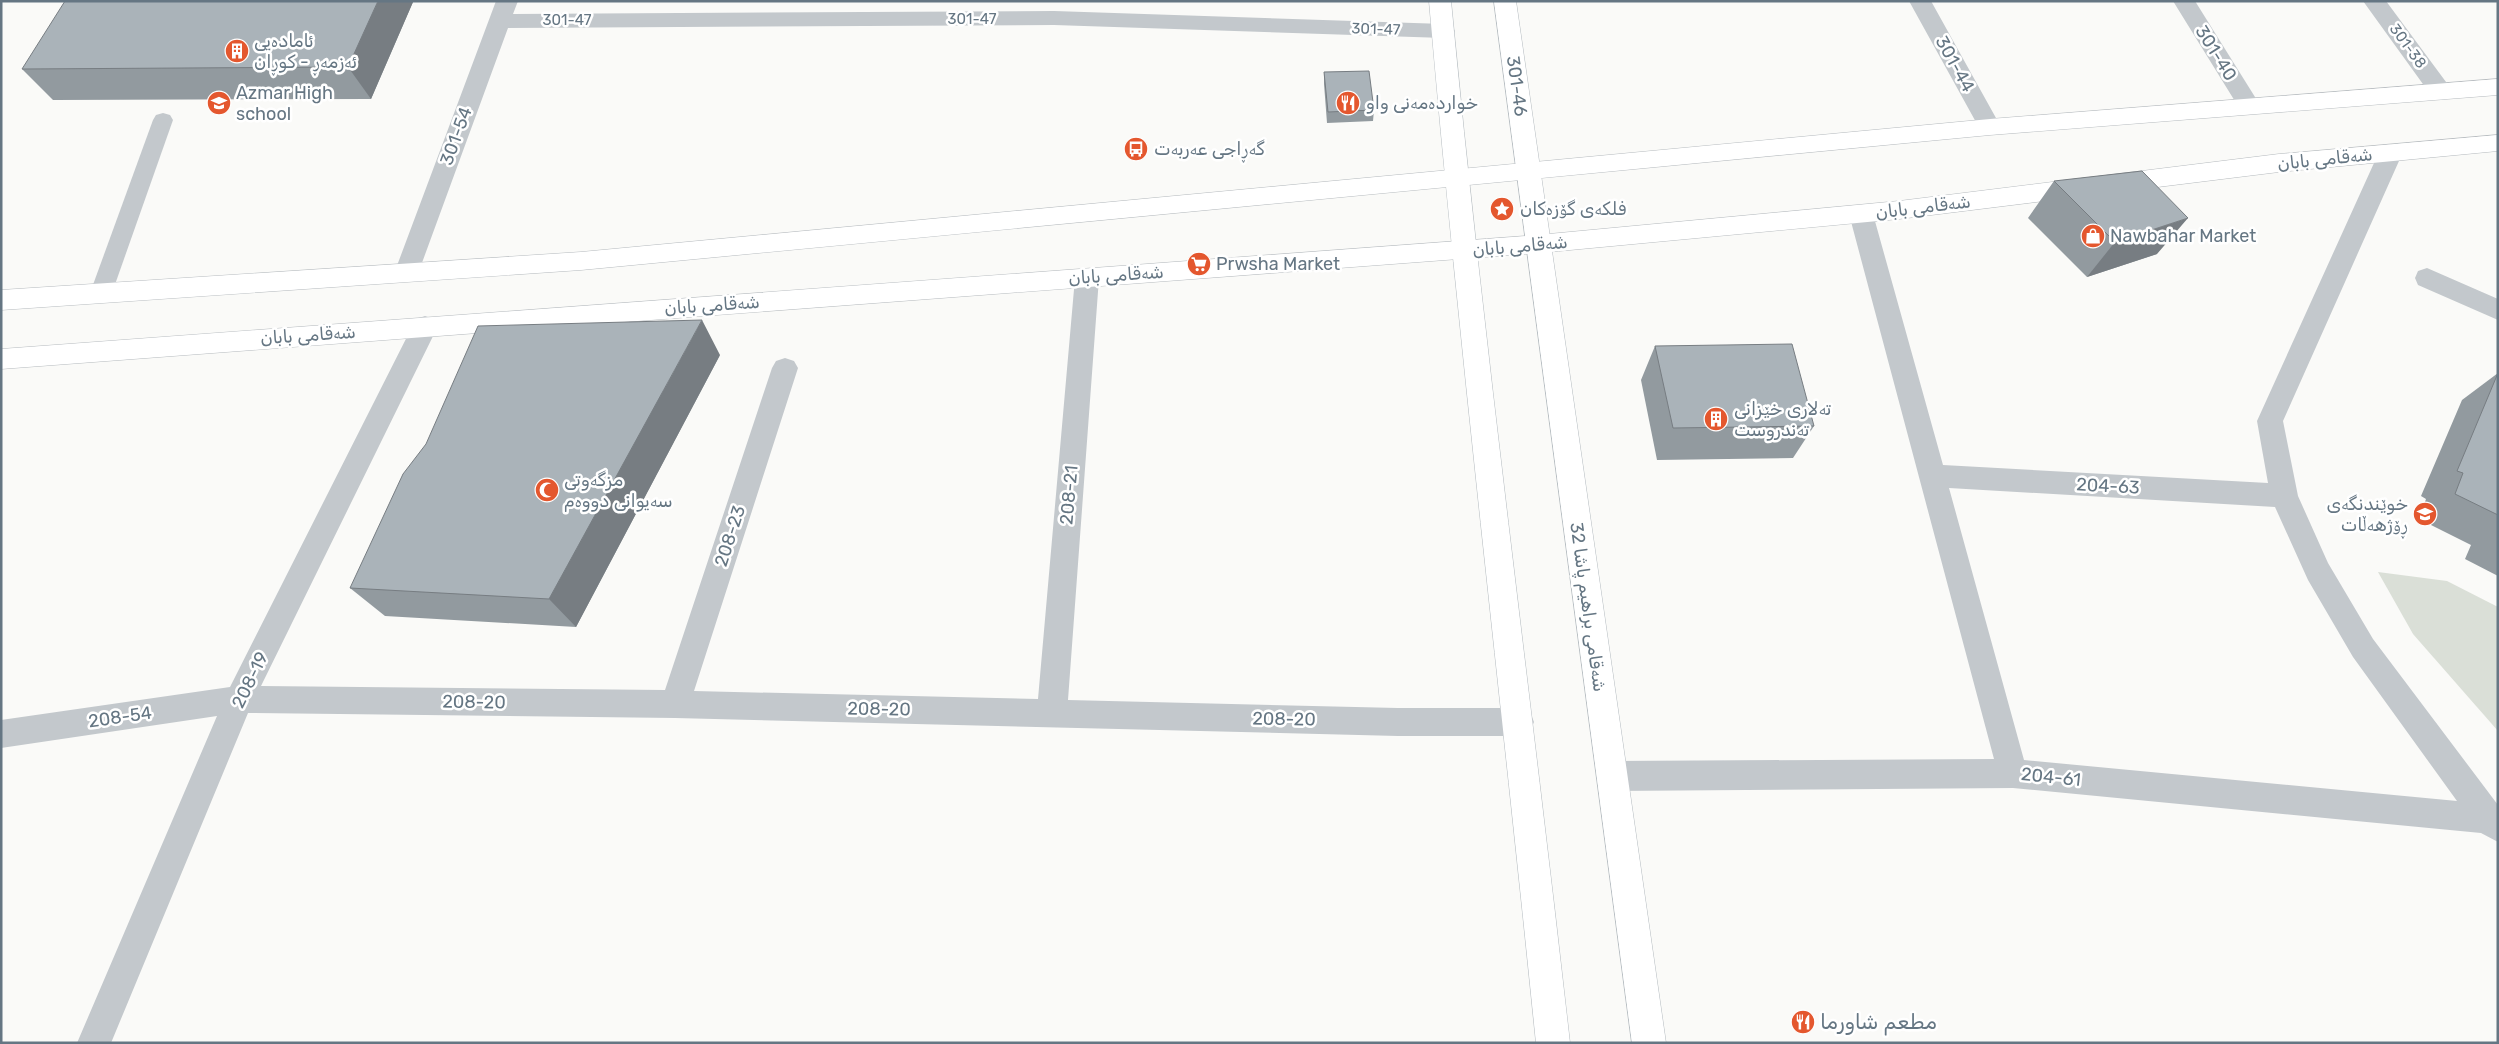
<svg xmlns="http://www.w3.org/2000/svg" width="2499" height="1044" font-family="Rubik,'Noto Naskh Arabic',sans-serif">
<rect width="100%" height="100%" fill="#fafaf8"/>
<path fill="#dadfd7" d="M2378 572 2447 581 2498 607V731L2413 634Z"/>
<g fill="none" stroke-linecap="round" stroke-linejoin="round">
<g stroke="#b3babf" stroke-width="1">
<path id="secondary" d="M1429 1H1451C1484 349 1531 696 1570 1043H1536C1501 696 1459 349 1429 1Z
M1494 1H1516L1666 1043H1632Z"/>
</g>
<g stroke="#b5babe" stroke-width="1">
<path id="primary" d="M2498 79V95L1990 135 581 270 1 310V290L581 252 1990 119Z
M2498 135V151L2279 172 1899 219 1538 253 1 369V349L1538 235 1899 201 2279 154Z"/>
</g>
<path fill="#c3c8cc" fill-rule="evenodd" d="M163 113 170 115 173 120 112 293 109 299 101 302 93 299 90 293 153 120 156 115Z"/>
<path fill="#c3c8cc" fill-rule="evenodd" d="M496 1H518L513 14 1054 11 1444 24 1452 26 1455 31 1452 36 1444 38 1054 25 508 28 419 271 416 278 407 281 398 278 395 271Z
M1909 1H1931L2001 127 1998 133 1990 135 1982 133Z
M2173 1H2195L2260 105 2257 111 2249 113 2241 111Z
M2363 1H2386L2449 86 2452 92 2449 98 2441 100 2433 98Z
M2391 144 2399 146 2403 152 2283 421 2298 496 2328 563 2373 639 2498 805V842L2481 833 2013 788 1612 791 1601 786 1597 776 1601 766 1612 761 1994 759 1849 214 1853 208 1861 205 1869 208 1873 214 1943 465 2268 483 2257 421 2379 152 2383 146ZM1949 488 2275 507 2308 580 2353 657 2457 801 2024 760Z
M1087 268 1096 271 1099 278 1068 700 1398 708H1519L1530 712 1534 722 1530 732 1519 736H1398L675 718 248 713 111 1043H77L217 716 1 748V720L230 687 416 319 425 316 434 319 438 326 261 686 665 690 772 368 776 361 785 358 794 361 798 368 694 691 1038 699 1075 278 1078 271Z
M2427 268 2498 299V320L2418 285 2415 278 2418 271Z"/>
<use href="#secondary" fill="#fff" fill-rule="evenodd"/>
<use href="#primary" fill="#fff" fill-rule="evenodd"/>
</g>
<path fill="#929a9f" d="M413 2 371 99 53 100 22 69Z
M1324 72 1374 110 1373 121 1327 123 1324 84Z
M2054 181 2157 254 2087 277 2028 218Z
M1655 346 1814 426 1793 458 1657 460 1641 380Z
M720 355 576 627 385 616 350 588Z
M2498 373V576L2465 559 2471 545 2419 519 2426 499 2421 496 2462 400Z"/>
<path fill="#777d82" d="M378 1H413V2L371 99 348 67Z
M2188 218 2157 254 2087 277 2115 242Z
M702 320 720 355 576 627 549 599Z"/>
<path fill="#aab3b9" stroke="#777d82" d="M65 1H378L348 67 22 69Z
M1369 71 1374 110 1328 112 1324 72Z
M2142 171 2188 218 2115 242 2054 181Z
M702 320 549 599 350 588 403 474 426 444 478 326Z
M1792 344 1814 426 1673 428 1655 346Z
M2498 373V515L2455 494 2463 473 2457 471Z"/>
<defs>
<g id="building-disc" transform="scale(1.25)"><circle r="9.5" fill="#e4572e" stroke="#fff"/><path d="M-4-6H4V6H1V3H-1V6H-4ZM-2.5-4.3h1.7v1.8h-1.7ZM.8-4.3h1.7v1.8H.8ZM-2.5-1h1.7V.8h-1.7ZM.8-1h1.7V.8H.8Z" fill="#fff"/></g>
<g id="school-disc" transform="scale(1.25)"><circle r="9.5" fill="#e4572e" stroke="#fff"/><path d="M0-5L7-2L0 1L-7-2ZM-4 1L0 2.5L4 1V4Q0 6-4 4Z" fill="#fff"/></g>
<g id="restaurant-disc" transform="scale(1.25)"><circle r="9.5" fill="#e4572e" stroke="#fff"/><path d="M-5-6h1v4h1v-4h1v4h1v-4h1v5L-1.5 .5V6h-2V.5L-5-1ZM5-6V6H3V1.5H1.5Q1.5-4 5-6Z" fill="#fff"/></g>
<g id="bus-disc" transform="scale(1.25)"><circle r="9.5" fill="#e4572e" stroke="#fff"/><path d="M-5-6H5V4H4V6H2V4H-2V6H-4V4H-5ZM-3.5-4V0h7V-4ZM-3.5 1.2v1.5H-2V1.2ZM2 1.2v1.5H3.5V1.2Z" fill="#fff"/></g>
<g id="sight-disc" transform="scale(1.25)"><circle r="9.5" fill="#e4572e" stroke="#fff"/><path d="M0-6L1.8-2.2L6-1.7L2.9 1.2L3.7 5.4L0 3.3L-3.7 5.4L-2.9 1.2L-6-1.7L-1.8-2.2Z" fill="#fff"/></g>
<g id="shop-disc" transform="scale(1.25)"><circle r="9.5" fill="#e4572e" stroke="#fff"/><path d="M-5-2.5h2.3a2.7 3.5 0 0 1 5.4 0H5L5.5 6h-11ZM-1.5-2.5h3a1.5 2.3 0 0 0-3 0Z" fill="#fff"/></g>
<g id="supermarket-disc" transform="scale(1.25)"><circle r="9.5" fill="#e4572e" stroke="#fff"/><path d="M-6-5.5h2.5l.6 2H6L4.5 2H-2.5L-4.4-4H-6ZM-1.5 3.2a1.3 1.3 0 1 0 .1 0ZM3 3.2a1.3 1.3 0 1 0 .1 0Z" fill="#fff"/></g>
<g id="mosque-disc" transform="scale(1.25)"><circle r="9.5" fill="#e4572e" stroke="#fff"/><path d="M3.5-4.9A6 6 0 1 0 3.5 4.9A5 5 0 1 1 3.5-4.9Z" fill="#fff"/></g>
</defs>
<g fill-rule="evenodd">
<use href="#building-disc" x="237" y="51"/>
<use href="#school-disc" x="219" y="103"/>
<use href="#restaurant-disc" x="1348" y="103"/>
<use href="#bus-disc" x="1136" y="149"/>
<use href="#sight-disc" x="1502" y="209"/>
<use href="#shop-disc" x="2093" y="236"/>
<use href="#supermarket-disc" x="1199" y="264"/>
<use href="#building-disc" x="1716" y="419"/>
<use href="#mosque-disc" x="547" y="490"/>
<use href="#school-disc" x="2425" y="514"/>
<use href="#restaurant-disc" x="1803" y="1022"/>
</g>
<g text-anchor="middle" stroke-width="5" stroke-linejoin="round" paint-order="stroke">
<g font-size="15" fill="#657683" stroke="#fff">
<text x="972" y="24">301-47</text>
<text x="567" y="25">301-47</text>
<text transform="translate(1376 29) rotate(2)" y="5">301-47</text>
<text transform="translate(2408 46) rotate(54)" y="5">301-38</text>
</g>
<g font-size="18" fill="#657683" stroke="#fff" text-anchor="start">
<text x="254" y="47">ئامادەیی<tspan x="254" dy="21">ئەزمەڕ - کوڕان</tspan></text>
<text x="236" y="99">Azmar High<tspan x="236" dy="21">school</tspan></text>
<text x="1366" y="109">خواردەمەنی واو</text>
<text x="1154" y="155">گەڕاجی عەربەت</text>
<text x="1520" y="215">فلکەی گۆزەکان</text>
<text x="2110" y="242">Nawbahar Market</text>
<text x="1216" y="270">Prwsha Market</text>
<text x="1734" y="415">تەلاری خێزانی<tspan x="1734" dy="21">تەندروست</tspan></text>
<text x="564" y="486">مزگەوتی<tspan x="564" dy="21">سەیوانی دووەم</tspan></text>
<text x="2408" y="510" text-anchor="end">خوێندنگەی<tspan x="2408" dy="21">ڕۆژهەڵات</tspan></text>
</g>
<g font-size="18" fill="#657683" stroke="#fff">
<text transform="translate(2216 53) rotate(58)" y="6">301-40</text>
<text transform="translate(1955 64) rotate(61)" y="6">301-44</text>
<text transform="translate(1517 86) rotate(82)" y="6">301-46</text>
<text transform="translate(456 136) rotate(-70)" y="6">301-54</text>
<text transform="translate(2325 159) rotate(-6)" y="6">شەقامی بابان</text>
<text transform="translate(1923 207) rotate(-7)" y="6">شەقامی بابان</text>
<text transform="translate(1520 246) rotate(-5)" y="6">شەقامی بابان</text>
<text transform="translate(1116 275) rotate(-4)" y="6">شەقامی بابان</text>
<text transform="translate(712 305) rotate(-4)" y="6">شەقامی بابان</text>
<text transform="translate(308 335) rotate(-4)" y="6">شەقامی بابان</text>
<text transform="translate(2108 486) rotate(3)" y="6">204-63</text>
<text transform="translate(1069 495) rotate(-85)" y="6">208-21</text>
<text transform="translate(730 536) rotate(-72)" y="6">208-23</text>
<text transform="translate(1588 607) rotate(82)" y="6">شەقامی براهیم پاشا 32</text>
<text transform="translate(250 680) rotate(-64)" y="6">208-19</text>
<text transform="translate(474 702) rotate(1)" y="6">208-20</text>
<text transform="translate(879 709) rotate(1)" y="6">208-20</text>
<text transform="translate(120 717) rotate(-8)" y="6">208-54</text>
<text transform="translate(1284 719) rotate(1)" y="6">208-20</text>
<text transform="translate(2051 777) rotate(6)" y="6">204-61</text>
</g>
<g font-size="21" fill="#657683" stroke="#fff" text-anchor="start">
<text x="1820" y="1029">مطعم شاورما</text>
</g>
</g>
<rect width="2499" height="1044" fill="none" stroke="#657683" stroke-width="5"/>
</svg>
